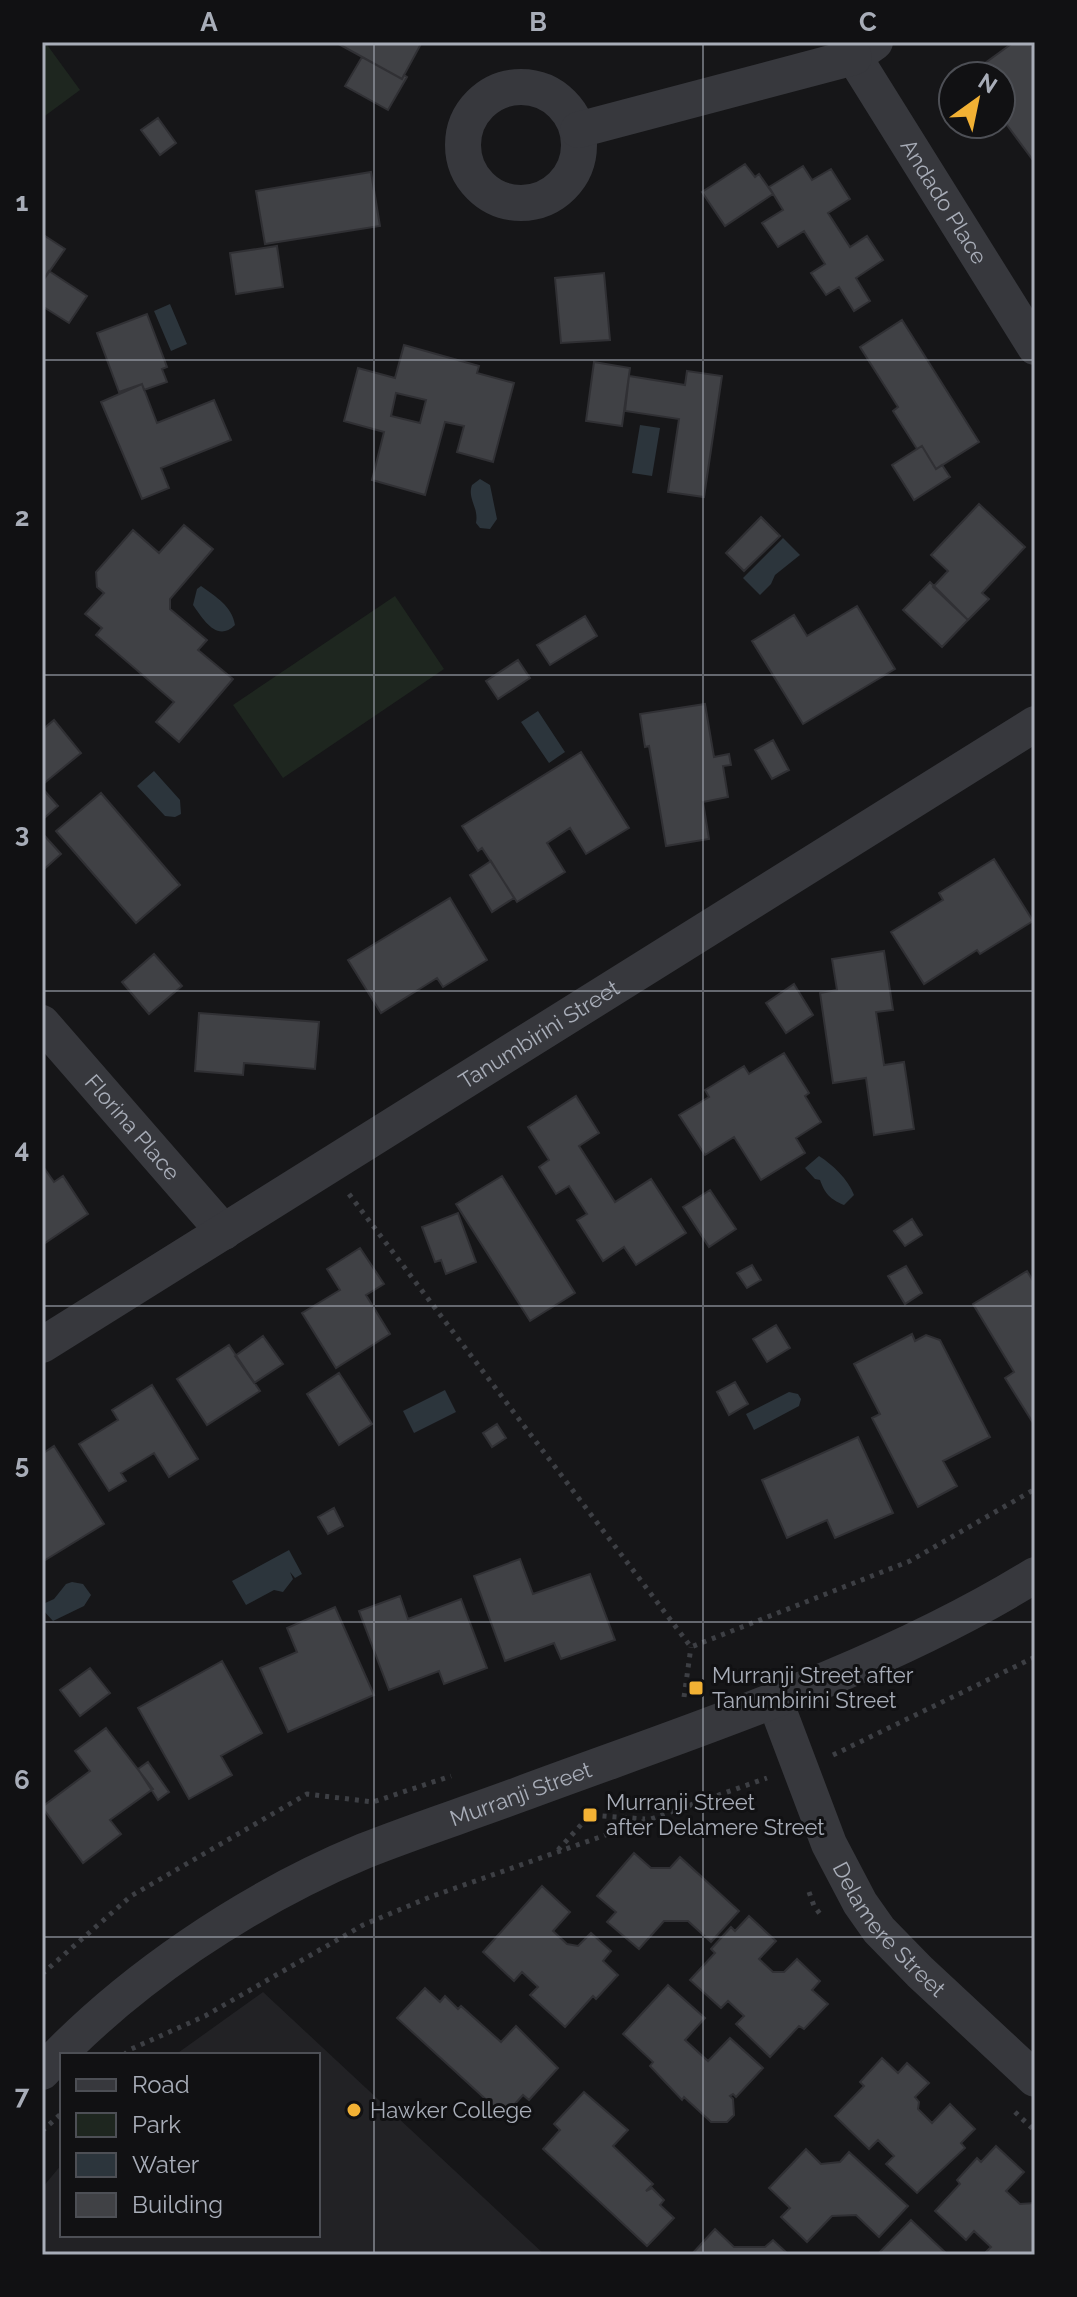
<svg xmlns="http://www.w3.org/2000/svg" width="1077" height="2297" font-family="Raleway,sans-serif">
<rect width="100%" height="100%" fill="#161618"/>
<path fill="#222225" d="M263 1992 545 2255H42V2188L62 2164V2235H318V2055H175Z"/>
<path fill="#1e261f" d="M42 42H45L80 90 42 118Z
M395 596 444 669 283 778 233 705Z"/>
<path fill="#2c353c" d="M170 304 187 344 171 351 154 311Z
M640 425 660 428 652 476 632 473Z
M480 479 490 485 497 519 490 529 480 528 476 523C479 507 467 499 472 485Z
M783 538 800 555 775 575 771 584 760 595 743 578Z
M201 586C216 597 232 606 235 625 217 643 203 619 193 605L197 589Z
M538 711 565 752 549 763 521 722Z
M154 771 180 800 181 814 175 817 165 816 137 786Z
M819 1156C833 1165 848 1179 854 1195L844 1205C830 1199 825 1194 820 1180L815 1179 805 1168Z
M445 1390 456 1412 414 1433 403 1411Z
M789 1392 798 1394 801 1399 799 1406 754 1430 746 1414Z
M289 1550 302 1574 295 1578 290 1572 293 1579 283 1592 274 1590 246 1605 232 1581Z
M72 1582 83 1584 91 1595 84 1606 53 1621 42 1609 43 1604 54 1599 66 1584Z"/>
<path fill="#404145" stroke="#303034" stroke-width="2" fill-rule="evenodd" d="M335 42H422L402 79Z
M1014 42H1029L1035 50V163L1001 117V76L970 74Z
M362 57 402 79 404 75 407 77 388 110 345 86Z
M158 118 176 143 160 155 141 130Z
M745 164 755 177 759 174 773 194 725 226 702 192Z
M803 166 812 180 831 169 850 199 828 213 850 247 867 236 883 260 856 278 870 301 854 311 839 287 826 295 811 273 825 264 804 231 778 247 762 223 783 210 769 187Z
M371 172 380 226 265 244 256 191Z
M42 234 65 249 42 282Z
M277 246 283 287 236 294 230 253Z
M49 271 87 296 69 323 42 306V282Z
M604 273 610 340 561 343 555 278Z
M147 314 167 367 162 369 167 382 144 390 142 384 119 392 97 333Z
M902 320 979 442 936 469 922 446 917 449 893 411 898 407 860 347Z
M404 345 479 366 477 373 514 383 493 462 457 452 464 426 445 422 425 495 372 480 384 432 344 421 358 368 395 378ZM396 393 426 400 420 423 391 416Z
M594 362 630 368 622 426 586 421Z
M687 371 722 376 704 497 668 492 679 419 625 411 629 376 685 385Z
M142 384 157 423 214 400 231 440 161 468 169 488 142 499 101 402Z
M922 446 936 469 942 465 950 477 914 500 892 465Z
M979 504 1025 547 982 593 989 599 968 620 933 587 948 571 931 555Z
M761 517 780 536 744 571 726 553Z
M184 525 213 549 170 599V609L207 640 198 650 233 679 179 742 156 722 174 702 96 635 102 628 85 614 104 593 97 587 96 572 133 530 159 553Z
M930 582 968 620 942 647 903 610Z
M857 606 895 669 803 724 752 641 794 615 807 636Z
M585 616 597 636 550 665 537 645Z
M518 660 530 678 498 699 486 681Z
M705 704 714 757 729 754 731 765 723 766 728 797 703 802 709 839 666 846 649 746 645 747 640 714Z
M54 720 81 753 42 785V730Z
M773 740 789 770 772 779 755 750Z
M581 752 629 828 586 854 570 828 547 843 565 872 517 902 482 848 478 851 462 826Z
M42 788 58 806 42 820Z
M101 793 180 885 136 923 56 831Z
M42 833 61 854 42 871Z
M994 859 1033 921 980 954 977 950 924 984 891 932 943 900 939 893Z
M491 861 514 898 492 912 470 875Z
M450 898 487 960 443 987 437 978 381 1013 348 960Z
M884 951 893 1010 876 1012 884 1065 904 1062 914 1129 874 1135 866 1078 833 1083 820 993 837 990 832 959Z
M154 954 182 986 149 1014 122 982Z
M794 984 813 1015 786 1033 766 1003Z
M199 1013 319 1022 315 1069 244 1063 243 1075 195 1071Z
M784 1053 809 1093 805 1096 821 1122 796 1138 805 1153 761 1180 734 1137 705 1155 679 1115 709 1097 705 1090 744 1066 749 1074Z
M576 1096 599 1133 579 1146 615 1202 651 1179 686 1233 636 1265 624 1247 603 1261 577 1220 587 1214 569 1186 556 1194 539 1167 549 1160 528 1127Z
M42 1165 54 1182 63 1176 88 1214 42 1245Z
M502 1176 575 1293 530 1321 456 1204Z
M710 1190 736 1229 709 1247 683 1207Z
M458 1213 476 1262 446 1274 441 1260 435 1262 422 1227Z
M912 1219 922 1235 905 1246 894 1231Z
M360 1248 384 1284 366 1295 390 1334 336 1368 302 1313 340 1290 327 1269Z
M752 1265 761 1280 747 1288 737 1273Z
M906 1266 922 1293 905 1304 888 1276Z
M1027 1271 1035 1284V1426L1005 1378 1014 1372 973 1304Z
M776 1325 790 1348 767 1362 753 1339Z
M912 1334 915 1341 926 1335 940 1340 990 1437 943 1461 957 1486 918 1507 872 1418 880 1414 854 1364Z
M263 1336 283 1364 254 1383 235 1356Z
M229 1345 260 1391 207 1425 177 1379Z
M339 1373 372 1424 339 1445 307 1394Z
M735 1382 748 1404 729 1415 717 1392Z
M152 1385 198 1459 169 1477 154 1453 121 1473 126 1481 109 1491 79 1444 118 1420 112 1410Z
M497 1424 506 1438 492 1447 483 1433Z
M858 1437 893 1513 835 1538 827 1520 787 1538 762 1480Z
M54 1446 104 1524 42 1562V1454Z
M334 1508 343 1526 328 1534 318 1517Z
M520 1559 533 1594 590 1574 615 1640 561 1659 554 1643 505 1661 474 1576Z
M400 1596 408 1619 461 1599 487 1668 444 1684 439 1671 389 1690 359 1611Z
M335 1607 374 1695 288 1732 260 1668 297 1652 287 1628Z
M222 1661 262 1733 221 1756 232 1775 189 1799 138 1708Z
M90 1668 110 1693 80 1716 60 1690Z
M106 1728 153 1789 110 1820 121 1834 83 1863 42 1807 90 1771 75 1751Z
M148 1762 169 1792 158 1800 138 1769Z
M634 1853 651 1868H670L680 1857 739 1911 711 1942 688 1921H664L639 1949 607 1922 616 1912 597 1896Z
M542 1886 570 1912 553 1931 567 1944 578 1946 591 1933 611 1951 603 1961 618 1975 596 1999 593 1996 565 2027 530 1995 538 1987 522 1972 514 1981 483 1952Z
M749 1916 776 1941 759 1959 773 1972H784L797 1959 820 1981 812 1990 828 2004 804 2029 799 2026 770 2057 736 2024 744 2016 728 2001 721 2008 690 1980 715 1953 711 1949 731 1927 735 1931Z
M668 1985 705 2018 685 2040 708 2061 730 2038 763 2068 736 2097 733 2094 730 2096 733 2099 734 2115 727 2122H711L684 2097 682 2100 650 2066 653 2062 623 2034Z
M425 1988 440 2002 445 1996 458 2009 461 2006 501 2042 516 2026 558 2068 529 2100 523 2095 504 2116 397 2018Z
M882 2058 898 2073 907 2063 929 2083 915 2097 919 2102 918 2109 932 2123 950 2104 975 2129 961 2143 965 2148 917 2193 886 2164 894 2156 878 2140 869 2149 835 2116 864 2086 860 2082Z
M584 2092 628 2130 613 2146 653 2184 646 2191 652 2188 664 2200 660 2205 674 2218 647 2246 543 2149 560 2130 554 2124Z
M996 2146 1024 2172 1006 2191 1020 2204 1035 2203V2255H983L991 2247 974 2231 966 2240 935 2211 960 2184 957 2180 977 2158 981 2162Z
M806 2149 821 2164 840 2162 849 2152 908 2206 879 2237 856 2215 832 2216 807 2242 781 2217 790 2208 769 2188Z
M911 2220 948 2255H877Z
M715 2229 734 2247H765L773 2240 789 2255H691Z"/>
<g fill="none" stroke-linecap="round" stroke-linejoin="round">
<path stroke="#3d3f44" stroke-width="5" stroke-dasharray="4 6" stroke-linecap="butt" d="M349 1194 691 1647 910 1561 1035 1489
M684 1697 691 1647
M833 1755 1035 1657
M558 1850 590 1815 645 1819
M809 1892 814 1906 823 1918
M42 1974 131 1896 307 1794 373 1802 451 1776
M124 2055 129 2050 205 2016 363 1925 430 1897 767 1778
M1015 2112 1035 2131
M42 2131 62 2113"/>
<g stroke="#37383d" stroke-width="36">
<path id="s1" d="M875 42 854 57 1035 347"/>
<circle cx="521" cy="145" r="58"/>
<path d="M578 130 854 57"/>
<path id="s2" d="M42 1023 224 1232"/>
<path id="s3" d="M42 1345 1035 724"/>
<path id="s4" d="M775 1701 829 1844 860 1903 879 1930 920 1972 1035 2079"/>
<path id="s5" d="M42 2072C127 1980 248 1899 364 1851 414 1831 467 1814 518 1795 690 1731 878 1672 1035 1575"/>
</g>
</g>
<path fill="none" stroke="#a8adb8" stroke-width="2" stroke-opacity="0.55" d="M374 42V2255M703 42V2255M42 360H1035M42 675H1035M42 991H1035M42 1306H1035M42 1622H1035M42 1937H1035"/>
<g fill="#f2b134" stroke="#111113" stroke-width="3">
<rect x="688" y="1680" width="16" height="16" rx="4"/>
<rect x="582" y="1807" width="16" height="16" rx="4"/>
<circle cx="354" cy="2110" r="8"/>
</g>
<g text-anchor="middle" stroke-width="6" stroke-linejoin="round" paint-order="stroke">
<g font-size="22" fill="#a8adb8" stroke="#111113">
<text dy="8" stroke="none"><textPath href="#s1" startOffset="196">Andado Place</textPath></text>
<text dy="8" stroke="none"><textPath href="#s3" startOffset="586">Tanumbirini Street</textPath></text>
<text dy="8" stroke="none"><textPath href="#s2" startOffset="138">Florina Place</textPath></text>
<text dy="8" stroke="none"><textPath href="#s5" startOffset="560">Murranji Street</textPath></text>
<text dy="8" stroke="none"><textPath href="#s4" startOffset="258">Delamere Street</textPath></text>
</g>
<g font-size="22" fill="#a8adb8" stroke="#111113" text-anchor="start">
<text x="712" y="1683">Murranji Street after<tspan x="712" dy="25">Tanumbirini Street</tspan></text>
<text x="606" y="1810">Murranji Street<tspan x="606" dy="25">after Delamere Street</tspan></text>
<text x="370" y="2118">Hawker College</text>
</g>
</g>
<rect width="1077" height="2297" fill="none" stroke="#111113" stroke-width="88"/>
<rect x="60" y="2053" width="260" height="184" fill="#111113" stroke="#4d4f55" stroke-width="2"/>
<rect x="76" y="2079" width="40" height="12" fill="#37383d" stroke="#4d4f55" stroke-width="2"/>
<text x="132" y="2093" font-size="24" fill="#a8adb8">Road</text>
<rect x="76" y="2113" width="40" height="24" fill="#1e261f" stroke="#4d4f55" stroke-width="2"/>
<text x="132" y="2133" font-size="24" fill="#a8adb8">Park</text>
<rect x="76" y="2153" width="40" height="24" fill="#2c353c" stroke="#4d4f55" stroke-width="2"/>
<text x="132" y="2173" font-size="24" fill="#a8adb8">Water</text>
<rect x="76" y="2193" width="40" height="24" fill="#404145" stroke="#4d4f55" stroke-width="2"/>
<text x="132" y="2213" font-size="24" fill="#a8adb8">Building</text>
<g transform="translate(977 100) rotate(33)"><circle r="38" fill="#111113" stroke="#4d4f55" stroke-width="2"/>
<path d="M0-6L14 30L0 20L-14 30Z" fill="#f2b134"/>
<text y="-12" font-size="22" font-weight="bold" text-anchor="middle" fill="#a8adb8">N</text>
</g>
<rect x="44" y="44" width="989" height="2209" fill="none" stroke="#a8adb8" stroke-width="3"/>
<g font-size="26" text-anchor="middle" font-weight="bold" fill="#a8adb8">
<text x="209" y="31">A</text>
<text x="538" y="31">B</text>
<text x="868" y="31">C</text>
<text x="22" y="211">1</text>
<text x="22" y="526">2</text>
<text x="22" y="842">3</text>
<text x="22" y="1158">4</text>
<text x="22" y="1473">5</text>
<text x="22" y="1789">6</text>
<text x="22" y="2104">7</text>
</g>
</svg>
